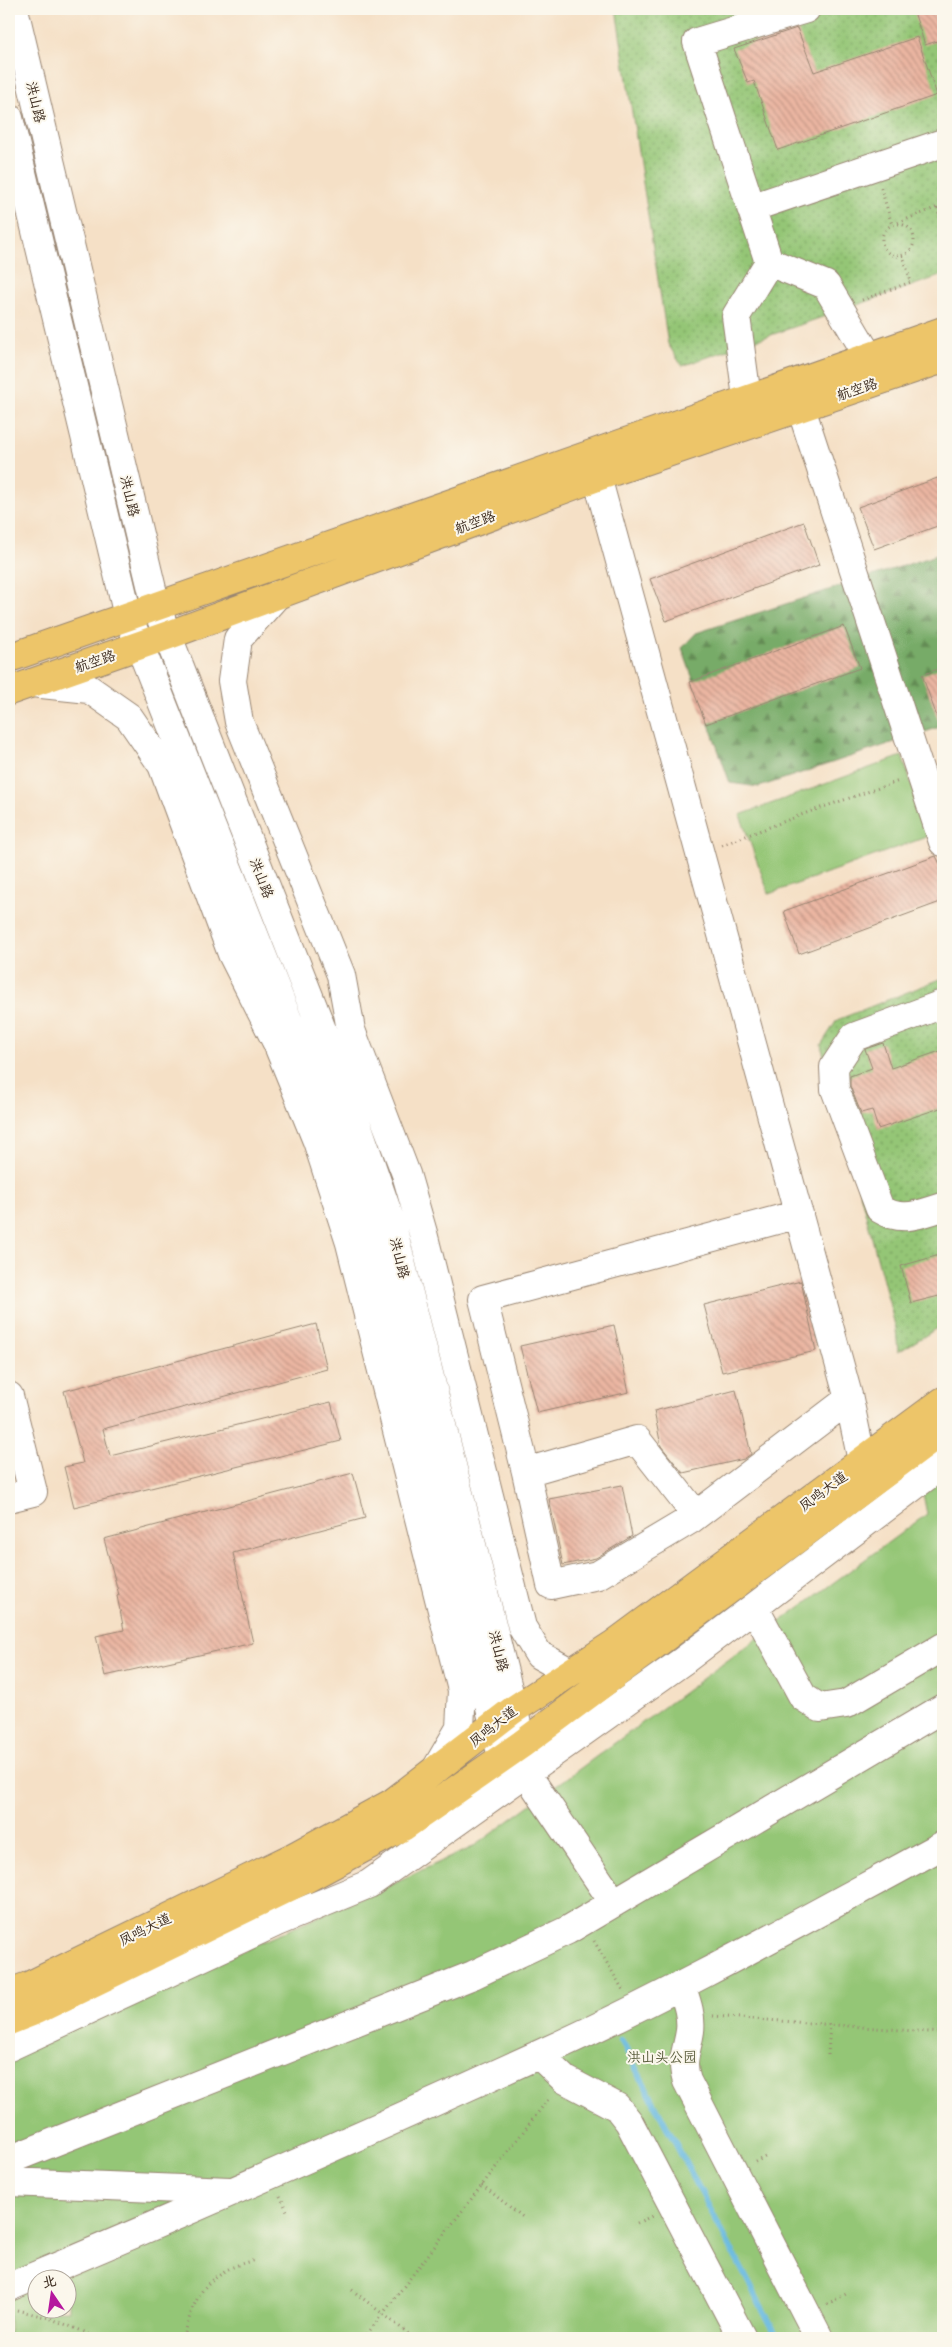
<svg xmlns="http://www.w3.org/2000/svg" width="952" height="2347" font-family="Pangolin,'LXGW WenKai TC',sans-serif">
<defs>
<pattern id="grass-dots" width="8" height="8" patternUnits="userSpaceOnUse" patternTransform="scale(1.25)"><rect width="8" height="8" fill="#94c676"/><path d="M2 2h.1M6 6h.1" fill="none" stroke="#7aa160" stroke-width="1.8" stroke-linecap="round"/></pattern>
<pattern id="forest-firs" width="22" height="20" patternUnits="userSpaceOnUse" patternTransform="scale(1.25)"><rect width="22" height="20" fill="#77ab67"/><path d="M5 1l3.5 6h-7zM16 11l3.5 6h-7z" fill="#638b54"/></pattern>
<pattern id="building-back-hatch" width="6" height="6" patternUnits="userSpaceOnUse" patternTransform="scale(1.25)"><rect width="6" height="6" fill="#ebb6a2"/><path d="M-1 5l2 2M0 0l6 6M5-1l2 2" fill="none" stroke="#c09483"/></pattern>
</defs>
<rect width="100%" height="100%" fill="#fbf7ec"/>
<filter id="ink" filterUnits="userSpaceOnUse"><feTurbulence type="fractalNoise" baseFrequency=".02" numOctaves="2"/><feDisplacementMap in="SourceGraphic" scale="10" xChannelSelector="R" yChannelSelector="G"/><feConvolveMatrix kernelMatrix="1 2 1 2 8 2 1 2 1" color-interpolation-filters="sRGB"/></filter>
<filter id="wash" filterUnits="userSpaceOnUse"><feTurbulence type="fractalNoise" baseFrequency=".0096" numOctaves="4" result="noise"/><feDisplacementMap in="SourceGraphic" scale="20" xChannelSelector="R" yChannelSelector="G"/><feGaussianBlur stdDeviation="1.12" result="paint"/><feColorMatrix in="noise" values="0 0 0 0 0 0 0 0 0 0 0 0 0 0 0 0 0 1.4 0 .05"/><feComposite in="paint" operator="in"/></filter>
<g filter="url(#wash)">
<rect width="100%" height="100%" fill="#f5e0c6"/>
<path fill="url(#grass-dots)" stroke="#68784a" d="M616 9H943V275L682 366 668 344Z
M943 978V1325L898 1352 896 1329 821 1045 837 1020Z"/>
<path fill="url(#forest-firs)" stroke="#596a42" d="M943 553V726L759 787 730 783 682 648 696 633Z"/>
<path fill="#94c676" stroke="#68784a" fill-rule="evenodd" d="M902 756 929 836 769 894 740 815Z
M943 1433V2338H9V2030L158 1989 473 1847 927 1514 915 1453ZM38 2280H68V2310H38Z"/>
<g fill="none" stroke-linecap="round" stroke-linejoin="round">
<path stroke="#62b7df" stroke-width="6" d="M621 2040 778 2338"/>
</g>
<g id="blocks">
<path fill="url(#building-back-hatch)" d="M913 9H943V39L925 45Z
M797 28 814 72 917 37 937 95 778 150 754 81 748 83 734 49Z
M943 476V524L874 549 858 507Z
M804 522 819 565 666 621 650 579Z
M844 626 860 668 706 724 690 682Z
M943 667V728H941L922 675Z
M936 856 943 870V901L799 954 784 911Z
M883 1043 891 1068 943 1050V1107L878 1129 872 1110 861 1113 850 1086V1076L872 1068 865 1049Z
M943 1254V1295L911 1303 901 1266Z
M801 1281 816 1351 722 1372 704 1305Z
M316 1324 327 1369 103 1429 110 1456 331 1402 341 1441 74 1507 64 1467 83 1463 64 1391Z
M614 1325 629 1392 537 1413 520 1346Z
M736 1390 751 1454 744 1459 683 1473 661 1446 654 1411Z
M353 1473 365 1518 233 1553 253 1643 105 1676 96 1636 124 1630 117 1596 119 1595 104 1539Z
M622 1485 632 1536 596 1558 563 1565 549 1499Z"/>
</g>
</g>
<g filter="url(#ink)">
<use href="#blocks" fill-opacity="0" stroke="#988572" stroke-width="1"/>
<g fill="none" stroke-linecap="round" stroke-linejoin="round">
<g stroke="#988572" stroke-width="30">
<path id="minor" d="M14 9 156 606 341 1078 391 1222 522 1744
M9 118 128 616 288 1020 320 1089 372 1230 502 1757
M751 208 943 143
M769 262 697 42 806 9
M747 398 736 316 769 262 826 285 869 357
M801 408 943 842
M597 477 849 1399 862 1461
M277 595 238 639 232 681 239 722 341 975 351 1030 406 1174 423 1233 522 1627 539 1655 570 1672
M32 683 89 689 129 717 162 765 232 954 277 1043 317 1141 350 1243 462 1690 460 1728 436 1769
M943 1004 854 1037 834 1067 835 1089 880 1209C903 1223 919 1214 943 1207
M9 1396 33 1492 9 1498
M526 1472 483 1299 799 1214
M696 1515 637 1440 526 1472 551 1585 598 1575 690 1520 849 1399
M754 1607 803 1697 820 1708 846 1704 943 1647
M526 1773 614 1903
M681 1985C686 2000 692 2015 690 2031 687 2052 680 2060 687 2081L819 2338
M9 2047 277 1922 369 1884 683 1661 943 1464
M539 2055 564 2079 617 2107 629 2122 742 2338
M9 2160 473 1975 568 1930 943 1708
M9 2182 230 2191
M9 2287C188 2212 365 2134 542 2053 679 1991 811 1916 943 1845"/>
</g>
<g stroke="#988572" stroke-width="30">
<path id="major" d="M9 658 943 331
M9 691 169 635 597 477 943 359
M9 1993 28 1986 291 1858 392 1803 513 1710 614 1644 943 1401
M9 2021 37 2010 304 1880 403 1827 522 1744 943 1430"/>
</g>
<path stroke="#988572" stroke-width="3" stroke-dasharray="1 4" stroke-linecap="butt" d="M881 188 892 225 943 205
M937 208 943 224
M882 240a16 16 0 1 1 32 0a16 16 0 1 1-32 0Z
M862 300 911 282 903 256
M722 845 809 812 899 781
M594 1941 623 1990
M713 2016 943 2033
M828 2055 830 2024
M755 2162 765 2157
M482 2185 524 2218
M280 2196 288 2213
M637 2223 652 2216
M352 2290 414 2338
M827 2304 846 2294
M17 2310 49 2318 100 2338
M184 2338C194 2293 209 2270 256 2260
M364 2338 550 2097"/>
<use href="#minor" stroke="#fff" stroke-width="28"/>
<use href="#major" stroke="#edc569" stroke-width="28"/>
</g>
</g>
<g text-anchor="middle" stroke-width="4" stroke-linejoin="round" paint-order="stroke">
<g font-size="14" fill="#3b2a1e" stroke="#fbf7ec">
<text transform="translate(36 102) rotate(77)" y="5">洪山路</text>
<text transform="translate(857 389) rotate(-19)" y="5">航空路</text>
<text transform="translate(130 496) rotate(77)" y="5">洪山路</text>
<text transform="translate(475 522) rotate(-20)" y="5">航空路</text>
<text transform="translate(95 661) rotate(-19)" y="5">航空路</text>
<text transform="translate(262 878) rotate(69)" y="5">洪山路</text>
<text transform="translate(400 1258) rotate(76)" y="5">洪山路</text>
<text transform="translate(823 1491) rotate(-37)" y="5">凤鸣大道</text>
<text transform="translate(499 1651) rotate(76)" y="5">洪山路</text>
<text transform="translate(493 1726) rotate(-38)" y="5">凤鸣大道</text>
<text transform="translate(145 1929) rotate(-26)" y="5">凤鸣大道</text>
</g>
<g font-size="14" fill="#565938" stroke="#fbf7ec">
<text x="662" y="2062">洪山头公园</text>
</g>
</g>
<rect width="952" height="2347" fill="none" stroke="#fbf7ec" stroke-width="30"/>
<g transform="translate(52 2294) rotate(347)"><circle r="24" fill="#fbf7ec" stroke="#aea59a"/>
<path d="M0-4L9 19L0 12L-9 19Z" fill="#b5179e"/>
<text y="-8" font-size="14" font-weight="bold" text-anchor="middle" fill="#3b2a1e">北</text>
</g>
</svg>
